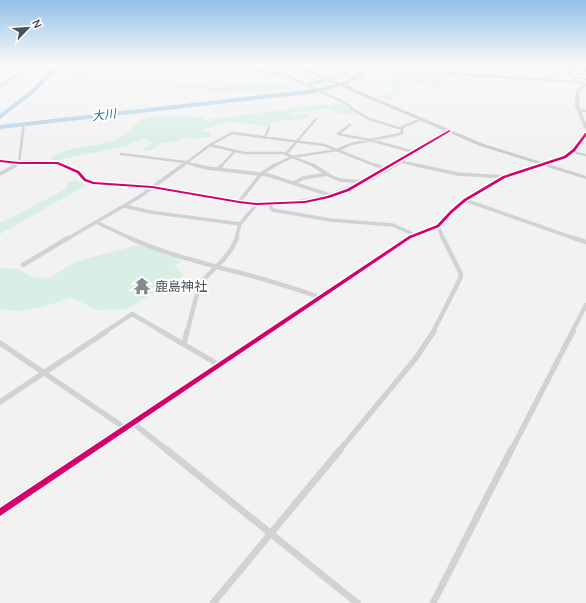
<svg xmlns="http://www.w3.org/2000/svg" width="586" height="603" font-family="Manrope,'Noto Sans JP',sans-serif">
<rect width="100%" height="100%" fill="#f2f2f2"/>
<path fill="#d9efe5" d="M136 63 149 64 143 68 133 69V71L87 78 74 83 57 82C75 78 124 74 136 63Z
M332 63H354L356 68 334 79 341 83H340L328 79 330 76 312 72 330 74 342 70 336 68 322 69Z
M405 66C413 66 422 69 430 69 446 68 461 67 477 68L481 67 486 69 460 70 457 68 447 67C437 74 422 66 411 70L428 72 418 74V75L444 78 441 79 439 86 443 90 422 84 402 82 401 93C396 99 382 101 375 97L391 94 394 88 392 82 396 74 392 69Z
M316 76 335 84 325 82 269 90 216 92 185 88 112 91 107 90 176 87 199 83 216 88 259 82 269 85 316 79 313 77Z
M342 104 361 115 343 114 335 112 327 108 291 113 293 115 307 114 308 119 283 120 273 122 267 126 228 122 202 130 210 133 211 136 194 139 184 137 178 141 161 143 150 151 143 150 152 143 146 138 125 146 59 160H51L52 157C66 147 97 147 114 140 131 135 136 119 149 117 167 114 187 117 205 117V120L319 105Z
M76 180 86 185 0 234V223L13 217 65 189 67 187V183Z
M138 245 145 246 182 261 175 266 185 276 173 280 128 309 97 310 70 297C45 307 27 314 0 309V268L18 269 32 277 48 278 78 261Z"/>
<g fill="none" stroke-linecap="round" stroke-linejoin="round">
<path fill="#b2d2e8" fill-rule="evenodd" d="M58 63H63L34 93 0 119V114L30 91Z
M355 63H359L363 74 352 82 316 93 0 129V125L316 89 348 80 358 73Z"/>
<path stroke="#d1d2d4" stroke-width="2" d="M196 63 283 74 343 102 353 109
M285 63 302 67
M569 63 570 76 577 82 586 85
M568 64 586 67
M569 68 586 71
M569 72 586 74
M440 73 577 82
M573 77 586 79
M306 85 327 79
M0 86 36 63
M348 88 351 87 346 84 363 74 359 63"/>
<path stroke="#d1d2d4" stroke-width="2.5" d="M351 108 369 119 402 129
M579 110 586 111
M350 125 338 134 370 140 414 152 450 131
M265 138 269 127
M210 145 232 133 324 145 377 166
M572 152 586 155
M121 154 185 162 198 166
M286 154 316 119
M0 161 46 162 66 166
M399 161 420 166
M14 166 19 163 24 123
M182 166 210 145 244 153H283L315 166
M221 166 234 152
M273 166 292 157 337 150 351 144 400 134 402 133V127L422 119"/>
<path stroke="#d1d2d4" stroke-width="3.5" d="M63 165 77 171 85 180
M195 165 207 168 268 175 333 196
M313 165 330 176 340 180 363 182
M375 165 386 169
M416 165 458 174 504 177
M219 168 222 165
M0 174 16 165
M294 183 303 178 328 174
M465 200 576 239
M239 202 261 174 275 165
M271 204V208L273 210 330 220 393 225 415 235
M124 206 150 212 240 224
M96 222 132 239
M438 226 443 239
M67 239 139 197 183 165
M236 239 240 224 257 204"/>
<path stroke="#d1d2d4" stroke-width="4.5" d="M130 238C160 252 193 260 225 269 257 277 288 286 319 297
M574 238 586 242
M23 265 68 238
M105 332 132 314 163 332
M187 332 200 283 224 259 232 248 237 238
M433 332 460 279 461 274 443 238
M572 332 586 305"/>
<path stroke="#d1d2d4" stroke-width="5.5" d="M161 331 219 365
M0 343 125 428
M184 344 187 331
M0 402 107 331
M133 423 168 451
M339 451 416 358 434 331
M511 451 573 331"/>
<path stroke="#d1d2d4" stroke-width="7" d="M167 450 357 603
M213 603 340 450
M433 603 511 450"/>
<path fill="#d1d3d6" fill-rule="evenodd" d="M586 84V86L580 90 579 106 586 123V129L584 128 575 106 576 90Z
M585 133H586V137L576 151 567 158 506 178 467 201 453 213 440 227 412 238 0 517V506L408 236 436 225 449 211 463 199 502 176 563 156 572 149Z
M412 151 416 152C402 164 384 174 367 182 322 204 278 209 229 202 201 198 173 191 145 187 129 185 95 188 83 180L85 179C100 183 115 182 130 183 141 183 152 185 163 187 189 191 215 198 241 200 313 207 353 189 412 151Z"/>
<path fill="#cccdd1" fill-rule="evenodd" d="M300 63 311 71 484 144 586 176V179L480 146 309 73 297 63Z"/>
<g stroke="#cacbcd" stroke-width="1.5">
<path id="rail" d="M0 69 10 63"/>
</g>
<use href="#rail" stroke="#fff" stroke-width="1" stroke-dasharray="2.5" stroke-linecap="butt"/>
<g stroke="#fff" stroke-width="3">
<path id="cycleway" d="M449 130 451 131 349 191 329 198 305 203 257 205 239 203 152 188 93 184 84 181 77 173 57 164H19L0 162V160L19 162H58L79 171 86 179 94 182 152 186 239 201 257 203 305 201 327 196 347 189Z
M585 133H586V136L575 151 566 158 505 178 466 201 452 213 439 227 411 238 0 516V508L409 236 437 225 450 211 464 199 503 176 564 156 573 149Z"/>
</g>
<use href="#cycleway" fill="#d6006c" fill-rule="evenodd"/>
</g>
<linearGradient id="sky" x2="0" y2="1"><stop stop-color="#92c0e8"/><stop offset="0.43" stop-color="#f9f9f9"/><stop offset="1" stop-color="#f9f9f9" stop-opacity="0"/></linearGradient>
<rect width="586" height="148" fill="url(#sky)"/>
<defs>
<g id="temple-bare" transform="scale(1.38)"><path d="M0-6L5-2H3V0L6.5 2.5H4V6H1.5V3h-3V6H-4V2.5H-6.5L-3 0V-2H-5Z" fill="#858991" stroke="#fff" stroke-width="2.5" paint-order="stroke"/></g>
</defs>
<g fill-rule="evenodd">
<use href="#temple-bare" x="142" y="286"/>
</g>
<g text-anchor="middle" stroke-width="4" stroke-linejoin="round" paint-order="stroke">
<g font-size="12" font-style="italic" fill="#1b6a9f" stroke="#fff">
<text transform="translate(104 115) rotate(-7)" y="4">大川</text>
</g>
<g font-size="13" fill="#4b515d" stroke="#fff" text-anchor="start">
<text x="155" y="291">鹿島神社</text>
</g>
</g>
<g transform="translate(28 28) rotate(65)" stroke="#ffffff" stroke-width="3" paint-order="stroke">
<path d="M0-3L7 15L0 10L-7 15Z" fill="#4b515d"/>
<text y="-6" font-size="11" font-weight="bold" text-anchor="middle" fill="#4b515d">N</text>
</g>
</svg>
